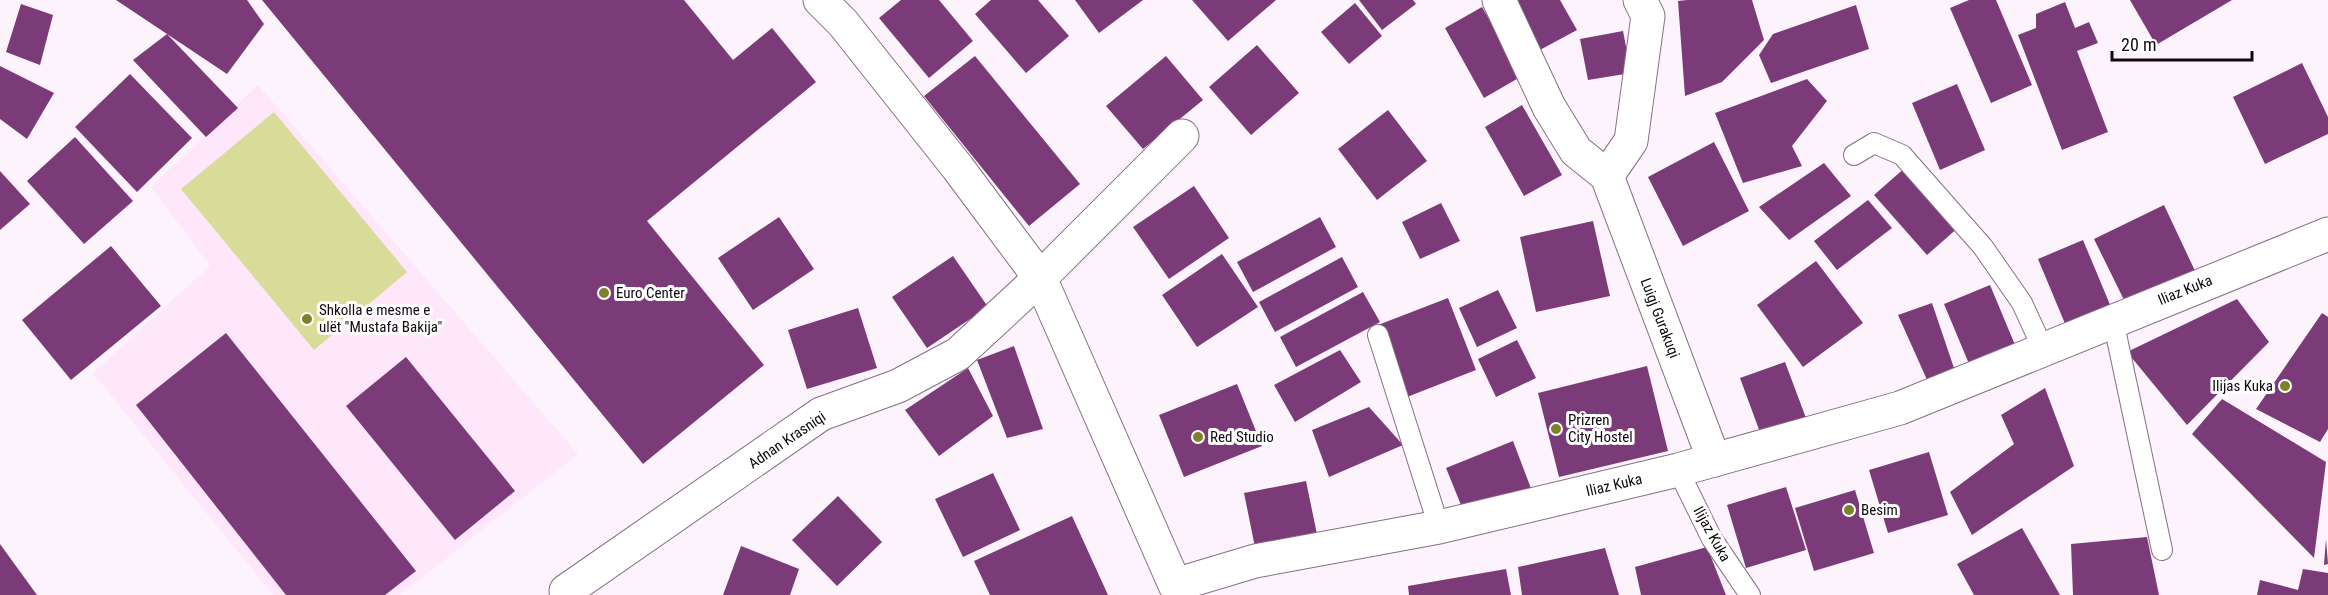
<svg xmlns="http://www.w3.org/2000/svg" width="2328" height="595" font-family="'Roboto Condensed',sans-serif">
<rect width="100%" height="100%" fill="#fdf3fc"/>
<path fill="#fee6fb" d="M258 85 578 454 400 595H273L93 373 210 266 151 187Z"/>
<path fill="#d9db99" d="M274 112 407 272 314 350 181 189Z"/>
<path fill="#7b3a78" d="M116 0H247L264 24 227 74 167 34 238 108 206 137 133 60 167 34Z
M262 0H684L733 60 772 28 816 82 647 221 764 365 643 464Z
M901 0H939L973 41 929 78 879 18Z
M991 0H1038L1069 36 1026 73 975 14Z
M1075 0H1143L1099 33Z
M1192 0H1276L1228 41Z
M1359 0H1413L1416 4 1382 30Z
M1509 0H1560L1577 30 1538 51Z
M1687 0H1752L1764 40 1722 82 1685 96 1678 1Z
M1969 0H1996L2032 85 1991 103 1950 8Z
M2130 0H2232L2156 45Z
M2065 2 2075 28 2089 22 2098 43 2077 51 2108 132 2062 150 2018 35 2036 28V14Z
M1355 3 1382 36 1349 64 1321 32Z
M21 4 53 15 40 65 6 52Z
M1856 5 1869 49 1771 83 1759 55 1773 34Z
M1482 7 1522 76 1484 98 1445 28Z
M1623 31 1631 73 1588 80 1580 39Z
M1257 45 1299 93 1251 135 1209 87Z
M975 56 1080 184 1029 226 924 96Z
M1166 56 1203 100 1143 149 1106 106Z
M2302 63 2328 117V134L2265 164 2233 97Z
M0 66 54 93 27 139 0 119Z
M130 74 192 138 137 192 75 127Z
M1807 79 1827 101 1792 146 1802 166 1743 183 1715 113Z
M1957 84 1985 150 1940 170 1912 103Z
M1522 105 1562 175 1524 196 1485 127Z
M1388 110 1427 161 1377 200 1338 149Z
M75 137 133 201 84 244 27 181Z
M1714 142 1749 211 1683 246 1648 177Z
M1824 163 1851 196 1789 240 1759 207Z
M1907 166 1960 226 1927 255 1874 195Z
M0 171 30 204 0 230Z
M1194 186 1229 238 1169 279 1133 227Z
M1868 200 1892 228 1837 270 1814 241Z
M1441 203 1460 241 1420 259 1402 222Z
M2164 205 2196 273 2127 306 2094 239Z
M779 217 814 269 753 310 718 258Z
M1320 217 1336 247 1253 292 1237 262Z
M1593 221 1610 296 1536 312 1520 237Z
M2083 240 2111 307 2066 326 2038 259Z
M111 246 161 306 71 380 22 320Z
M1222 254 1258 307 1197 347 1162 295Z
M953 256 988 307 927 348 892 297Z
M1342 257 1358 287 1275 332 1259 302Z
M1816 261 1863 323 1803 367 1757 305Z
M1990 285 2018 352 1972 371 1944 304Z
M1498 290 1517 328 1477 347 1459 308Z
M1363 292 1380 322 1296 367 1280 337Z
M1448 298 1476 370 1407 397 1378 325Z
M2237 299 2269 342 2187 425 2127 352Z
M1932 303 1956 374 1928 382 1898 315Z
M858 308 877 368 807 389 788 330Z
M2322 313 2328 317V429L2320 442 2256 409Z
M226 333 416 571 385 595H286L136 405Z
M1517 340 1536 378 1496 397 1478 359Z
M1014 346 1043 429 1007 438 977 360Z
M1340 350 1361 382 1295 422 1274 385Z
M406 357 515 491 455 540 346 406Z
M1785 362 1806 418 1761 435 1740 378Z
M1647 366 1668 451 1559 477 1538 393Z
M968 368 993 416 939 456 905 410Z
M1237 384 1262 446 1184 477 1159 415Z
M2045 388 2074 466 1972 535 1950 492 2014 444 2001 415Z
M2222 399 2326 462 2314 558 2192 434Z
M1369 407 1403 445 1329 477 1312 430Z
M1513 441 1532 491 1461 505 1446 468Z
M1929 452 1948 515 1888 533 1869 470Z
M993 473 1020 530 963 557 935 499Z
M1306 481 1319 544 1257 557 1244 493Z
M1786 487 1806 550 1746 568 1727 505Z
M1855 490 1874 553 1814 571 1795 508Z
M838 496 882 542 837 586 792 540Z
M1072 516 1108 595H990L974 561Z
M2022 528 2060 595H1974L1957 564Z
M2147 537 2159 595H2073L2071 544Z
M2326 539 2328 564 2324 565Z
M0 544 37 595H0Z
M741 546 799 569 790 595H723Z
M1707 547 1726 595H1641L1635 567Z
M1605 548 1619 595H1522L1518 567Z
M1506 569 1511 595H1409L1408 586Z
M2303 569 2328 573V595H2257L2260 580 2298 590Z"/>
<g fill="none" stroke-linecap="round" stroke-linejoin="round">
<g stroke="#856f82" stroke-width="22">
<path id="lane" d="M1854 155 1874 143 1902 155 1983 247 2022 303 2043 349
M2113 320 2162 550
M1378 335 1439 527
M1678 470 1712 539 1750 595"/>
</g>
<g stroke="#856f82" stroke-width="35">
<path id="street" d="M1499 0 1549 107 1576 151 1607 176
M1640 0 1648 16 1631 141 1607 176 1714 460
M566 591 821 414 898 386 958 354 1040 278 1182 136"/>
</g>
<g stroke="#856f82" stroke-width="35">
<path id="secondary" d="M820 0 843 23 958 168 1040 278 1175 585 1255 561 1439 527 1678 470 1900 408 2328 234"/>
</g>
<use href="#lane" stroke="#fff" stroke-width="20"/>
<use href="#street" stroke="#fff" stroke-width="33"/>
<use href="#secondary" stroke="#fff" stroke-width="33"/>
</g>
<g fill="#7f802a" stroke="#fff" stroke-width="2">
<circle cx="604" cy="293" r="6"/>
<circle cx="307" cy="319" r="6"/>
<circle cx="2285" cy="386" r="6"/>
<circle cx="1556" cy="429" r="6"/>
<circle cx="1198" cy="437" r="6"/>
<circle cx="1849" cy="510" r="6"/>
</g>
<g text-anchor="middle" stroke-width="6" stroke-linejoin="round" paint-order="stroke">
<g font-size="15" fill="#10090f" stroke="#fff">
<text transform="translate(2185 290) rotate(-22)" y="5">Iliaz Kuka</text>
<text transform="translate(1660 318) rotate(69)" y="5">Luigj Gurakuqi</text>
<text transform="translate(787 440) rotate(-34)" y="5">Adnan Krasniqi</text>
<text transform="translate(1614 485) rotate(-13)" y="5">Iliaz Kuka</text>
<text transform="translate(1712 534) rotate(61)" y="5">Ilijaz Kuka</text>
</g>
<g font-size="15" fill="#10090f" stroke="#fff" text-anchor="start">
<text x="616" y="298">Euro Center</text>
<text x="319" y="315">Shkolla e mesme e<tspan x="319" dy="17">ulët "Mustafa Bakija"</tspan></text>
<text x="2273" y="391" text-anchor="end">Ilijas Kuka</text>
<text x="1568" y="425">Prizren<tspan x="1568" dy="17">City Hostel</tspan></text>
<text x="1210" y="442">Red Studio</text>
<text x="1861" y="515">Besim</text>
</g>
</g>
<path d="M2112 51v9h140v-9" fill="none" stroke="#10090f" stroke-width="3"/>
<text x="2121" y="51" font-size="18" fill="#10090f" stroke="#ffffff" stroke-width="4.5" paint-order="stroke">20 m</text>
</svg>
